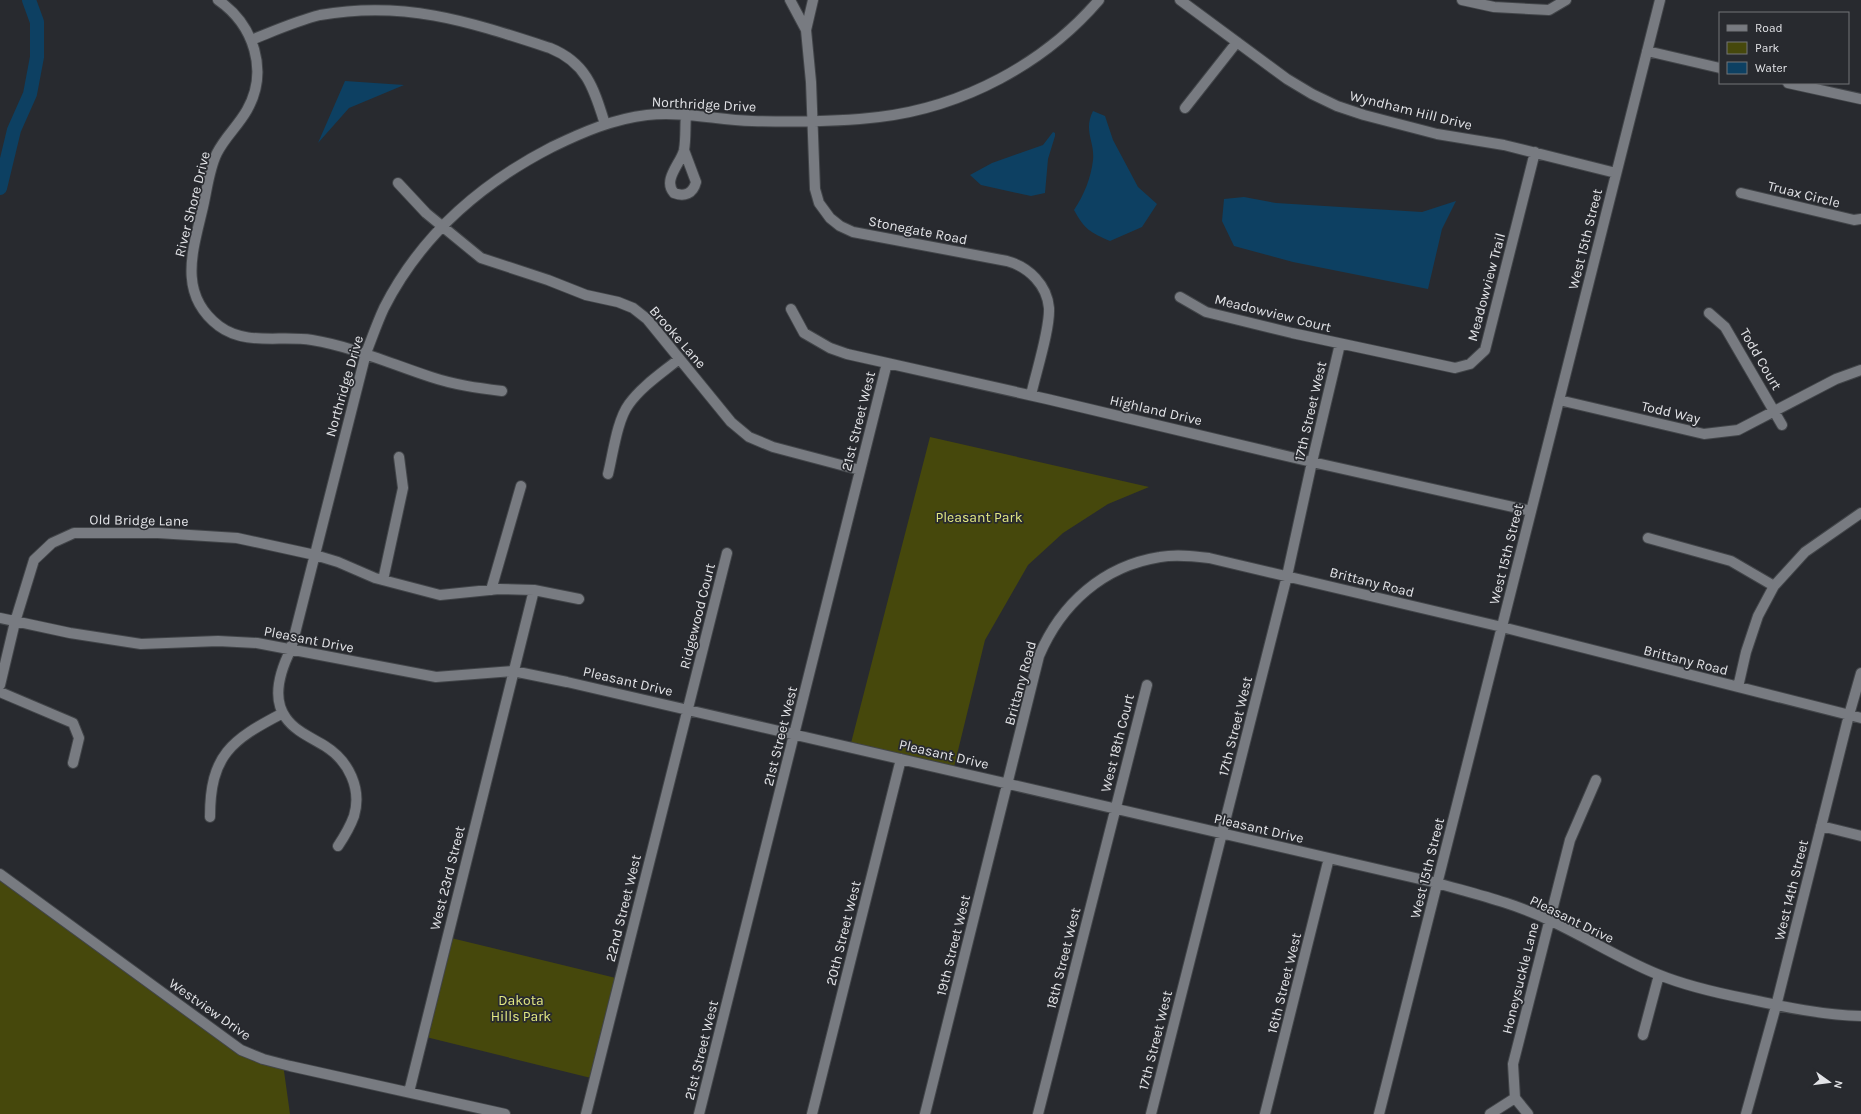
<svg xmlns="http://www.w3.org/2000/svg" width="1861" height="1114" font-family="Karla,sans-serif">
<rect width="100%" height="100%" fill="#282a2f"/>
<path fill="#46480c" d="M930 437 1149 487 1108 504 1063 533 1028 565 985 640 953 771 850 747Z
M0 874 241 1050 283 1064 290 1114H0Z
M447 937 620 979 595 1079 422 1036Z"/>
<path fill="#0d4062" d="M345 81 404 85 349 108 318 143Z
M1093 111 1105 116 1113 140 1138 187 1157 204 1142 227 1110 241C1090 232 1085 230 1074 210 1084 195 1091 178 1093 160 1095 141 1083 131 1093 111Z
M1053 132 1055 133V136L1048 159 1045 193 1031 196 981 185 970 175 992 163 1043 145Z
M1244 197 1276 203 1422 212 1456 201 1442 229 1428 289 1293 262 1234 246 1222 221 1224 199Z"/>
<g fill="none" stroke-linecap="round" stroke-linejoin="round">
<path stroke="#0d4062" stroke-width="14" d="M0 188 14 130 30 94 37 57V22L29 0"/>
<g stroke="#424549" stroke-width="12">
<path id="minor" d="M218 0C254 25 269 71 247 110 238 126 225 137 217 153 209 169 207 190 203 207 193 250 177 294 219 326 246 346 280 335 312 340 354 347 391 364 431 377 455 385 478 388 502 391
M790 0 806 30
M813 0 806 30 811 82 815 189 819 203 830 218 840 226 853 232 1007 261C1029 267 1047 285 1049 308 1050 330 1036 372 1031 395
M1180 0 1287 79 1312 94 1337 106 1364 115 1437 134 1504 145 1616 173
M1462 0 1494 7 1549 10 1566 0
M251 40C274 31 296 21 320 15 406 0 470 22 550 48 587 63 594 89 605 124
M1647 51 1720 68
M1788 83 1861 99
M1185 108 1237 42
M684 150 696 182C693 194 684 197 674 193 662 180 681 163 684 150 686 139 685 126 686 114
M398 183 426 213 481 258 548 280 586 295 618 302 633 308 647 319 731 422 749 437 773 447 860 470
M1741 193 1854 220 1861 219
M1180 297 1206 312 1292 333 1455 368 1470 364 1485 350 1535 152
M791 309 804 333 830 348 847 354 1047 399 1312 462 1531 511
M1709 313 1725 327 1782 425
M1559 400 1704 434 1738 430 1836 379 1861 370
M608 474C613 454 617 420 629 404 642 386 662 373 679 359
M1648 538 1731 561 1774 586
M383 580 403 488 399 457
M491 590 521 486
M534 590 579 599
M0 618 70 633 141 644 218 641 257 643 436 677 513 671 567 682 1437 883C1475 894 1514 903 1549 920 1586 937 1620 959 1657 974 1686 986 1717 993 1748 999 1785 1007 1823 1015 1861 1016
M0 685 15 622 34 560 52 543 74 533H158L237 538 315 555 338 562 375 578 440 595 499 589 534 590 409 1092
M1738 687 1746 652 1758 616 1774 586 1805 552 1861 513
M0 692 73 723 79 738 73 763
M210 817C210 755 231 740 283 713
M1821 826 1861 836
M338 846C344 837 350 827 354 816 362 789 349 761 325 746 312 738 295 731 286 718 271 698 281 669 291 649L366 353C372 338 377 323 384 308 421 235 480 184 552 147 583 132 613 119 647 115 682 111 717 120 752 121 794 122 838 122 879 117 963 107 1044 64 1099 0
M0 874 241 1050 263 1059 290 1066 505 1114
M1643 1035 1659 975
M586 1114 727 553
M699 1114 887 363
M812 1114 901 759
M925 1114 1039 656C1061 604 1103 566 1160 557 1176 554 1193 556 1209 558L1502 627 1861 718
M1038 1114 1147 685
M1151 1114 1287 576 1312 462 1340 344
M1265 1114 1329 858
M1379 1114 1660 0
M1490 1114 1515 1098
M1528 1114 1515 1098 1513 1064 1570 840 1596 780
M1746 1114 1776 1006 1849 715 1861 673"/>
</g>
<use href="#minor" stroke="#787b81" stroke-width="10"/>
</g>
<g text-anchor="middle" stroke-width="3.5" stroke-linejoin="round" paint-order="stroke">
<g font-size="14" fill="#e2e3e7" stroke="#282a2f">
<text transform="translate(704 104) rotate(3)" y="5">Northridge Drive</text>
<text transform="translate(1411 110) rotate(14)" y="5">Wyndham Hill Drive</text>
<text transform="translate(1804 194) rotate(14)" y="5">Truax Circle</text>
<text transform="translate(192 204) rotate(-76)" y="5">River Shore Drive</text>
<text transform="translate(918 230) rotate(11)" y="5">Stonegate Road</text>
<text transform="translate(1585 239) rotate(-76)" y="5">West 15th Street</text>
<text transform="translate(1486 287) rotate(-75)" y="5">Meadowview Trail</text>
<text transform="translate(1273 313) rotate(14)" y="5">Meadowview Court</text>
<text transform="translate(678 337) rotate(49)" y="5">Brooke Lane</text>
<text transform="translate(1761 359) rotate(60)" y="5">Todd Court</text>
<text transform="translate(344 386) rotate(-74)" y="5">Northridge Drive</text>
<text transform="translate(1156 410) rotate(13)" y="5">Highland Drive</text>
<text transform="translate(1310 411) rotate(-77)" y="5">17th Street West</text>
<text transform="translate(1671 412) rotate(13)" y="5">Todd Way</text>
<text transform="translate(858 421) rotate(-76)" y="5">21st Street West</text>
<text transform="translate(139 520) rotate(1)" y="5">Old Bridge Lane</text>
<text transform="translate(1506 554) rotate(-76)" y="5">West 15th Street</text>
<text transform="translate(1372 582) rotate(14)" y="5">Brittany Road</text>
<text transform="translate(697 616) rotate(-76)" y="5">Ridgewood Court</text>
<text transform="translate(309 639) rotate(11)" y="5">Pleasant Drive</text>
<text transform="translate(1686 660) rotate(14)" y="5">Brittany Road</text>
<text transform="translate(628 681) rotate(13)" y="5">Pleasant Drive</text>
<text transform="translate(1020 683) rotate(-75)" y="5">Brittany Road</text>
<text transform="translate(1235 726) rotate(-76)" y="5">17th Street West</text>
<text transform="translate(780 736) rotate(-76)" y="5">21st Street West</text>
<text transform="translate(1117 743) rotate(-76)" y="5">West 18th Court</text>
<text transform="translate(944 754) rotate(13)" y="5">Pleasant Drive</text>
<text transform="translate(1259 828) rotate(13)" y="5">Pleasant Drive</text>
<text transform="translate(1427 868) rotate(-76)" y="5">West 15th Street</text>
<text transform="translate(447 878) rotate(-76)" y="5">West 23rd Street</text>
<text transform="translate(1791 890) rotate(-76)" y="5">West 14th Street</text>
<text transform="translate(623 908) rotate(-76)" y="5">22nd Street West</text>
<text transform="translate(1572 919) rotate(26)" y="5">Pleasant Drive</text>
<text transform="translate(843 933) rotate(-76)" y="5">20th Street West</text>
<text transform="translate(953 945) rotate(-76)" y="5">19th Street West</text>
<text transform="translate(1063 958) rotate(-76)" y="5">18th Street West</text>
<text transform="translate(1520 978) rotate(-76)" y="5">Honeysuckle Lane</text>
<text transform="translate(1284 983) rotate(-76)" y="5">16th Street West</text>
<text transform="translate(210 1009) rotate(35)" y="5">Westview Drive</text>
<text transform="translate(1155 1040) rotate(-76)" y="5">17th Street West</text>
<text transform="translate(701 1050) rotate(-76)" y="5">21st Street West</text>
</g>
<g font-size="14" fill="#e3e982" stroke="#282a2f">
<text x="979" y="522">Pleasant Park</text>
<text x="521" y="1005">Dakota<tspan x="521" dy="16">Hills Park</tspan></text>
</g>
</g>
<rect x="1719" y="12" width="130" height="72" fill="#282a2f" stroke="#727479"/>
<rect x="1727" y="25" width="20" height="6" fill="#787b81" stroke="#727479"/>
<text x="1755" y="32" font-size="12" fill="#e2e3e7">Road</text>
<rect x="1727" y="42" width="20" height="12" fill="#46480c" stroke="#727479"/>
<text x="1755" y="52" font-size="12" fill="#e2e3e7">Park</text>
<rect x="1727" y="62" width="20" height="12" fill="#0d4062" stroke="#727479"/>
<text x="1755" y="72" font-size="12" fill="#e2e3e7">Water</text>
<g transform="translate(1829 1082) rotate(104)" stroke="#282a2f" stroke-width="3" paint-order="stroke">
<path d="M0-3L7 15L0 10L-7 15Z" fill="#e2e3e7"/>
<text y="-6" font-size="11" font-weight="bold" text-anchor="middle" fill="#e2e3e7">N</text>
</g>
</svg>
